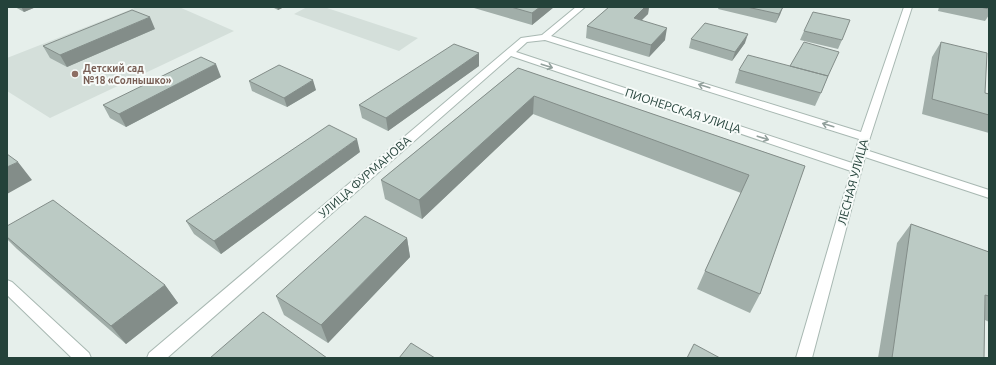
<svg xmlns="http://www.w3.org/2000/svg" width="996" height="365" font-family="Ubuntu,sans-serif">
<rect width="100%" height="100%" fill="#e6efeb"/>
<path fill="#d4dfda" d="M137 7H179L234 31 50 118 7 91V58Z
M307 7H324L418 38 399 51 294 14Z"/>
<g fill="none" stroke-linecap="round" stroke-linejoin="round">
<g stroke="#a8b8b2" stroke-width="2">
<path id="minor" d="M576 7H585L551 36 861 132 904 7H912L866 150 989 190V198L865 157 812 358H796L851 171 511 56 167 358H147L149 353 521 38 542 35ZM545 40 859 139 852 163 516 52 527 42Z
M7 280 12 282 89 353 91 358H72L7 295Z"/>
</g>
<use href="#minor" fill="#fff" fill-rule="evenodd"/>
</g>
<path fill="#a1aea9" d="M15 7H36L24 12Z
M272 7H284L278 10Z
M474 7H554L532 25 474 8Z
M609 7H649L648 14 641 20 665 40 649 57 586 38 587 26Z
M719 7H783L776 23 718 9Z
M939 7H989V15L985 21 938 11Z
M155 29 67 67 50 58 43 46Z
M804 31 842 40 838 49 800 40Z
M691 39 745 43 732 61 689 48Z
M941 42 985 93 989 94V133L922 114 932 57Z
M479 53V66L388 131 362 118 359 105Z
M518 68 805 166 760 294 750 313 697 289 705 271 741 193 533 114 422 219 385 199 381 180Z
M739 70 828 76 821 93 815 106 735 83Z
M221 77 126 127 110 118 103 105Z
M249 81 316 90 287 107 252 91Z
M360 152 221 254 194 234 186 221Z
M911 224 989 252V322L985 320 984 358H878L897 243Z
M7 226 165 285 178 303 126 344 17 249 7 239Z
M407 238 410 257 328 343 284 315 276 296Z"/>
<path fill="#838d89" d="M21 7H36L24 12Z
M277 7H284L278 10Z
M540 7H554L532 25V13Z
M645 7H649L648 14 632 30 634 18Z
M783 7 780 15 776 23 779 14Z
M150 17 155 29 67 67 60 55Z
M667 28 665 40 649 57 651 45Z
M748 34 745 43 732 61 735 52Z
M479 53V66L388 131 386 118Z
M216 64 221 77 126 127 119 114Z
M313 80 316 90 287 107 284 98Z
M534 96 533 114 422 219 419 200Z
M357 139 360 152 221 254 214 241Z
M18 162 32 180 7 194V167Z
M407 238 410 257 328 343 321 325Z
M165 285 178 303 126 344 111 326Z"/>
<path fill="#bbcac4" stroke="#838d89" d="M511 7H540L532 13Z
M609 7H645L634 18 667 28 651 45 587 26Z
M747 7H783L779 14Z
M980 7H989V9Z
M132 10 150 17 60 55 43 46Z
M813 12 850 20 842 40 804 31Z
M705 23 748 34 735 52 691 39Z
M804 42 839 52 828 76 790 66Z
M941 42 987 53 985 93 989 94V115L932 99Z
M454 44 479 53 386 118 359 105Z
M748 55 828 76 821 93 739 70Z
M201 57 216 64 119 114 103 105Z
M279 65 313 80 284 98 249 81Z
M518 68 805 166 760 294 705 271 749 175 534 96 419 200 381 180Z
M329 125 357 139 214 241 186 221Z
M7 154 18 162 7 167Z
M53 200 165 285 111 326 7 237V226Z
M365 216 407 238 321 325 276 296Z
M911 224 989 252V296L985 295 984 358H892Z
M263 312 327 358H210Z
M411 343 435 358H399Z
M694 344 720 358H687Z"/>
<defs><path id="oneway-shaft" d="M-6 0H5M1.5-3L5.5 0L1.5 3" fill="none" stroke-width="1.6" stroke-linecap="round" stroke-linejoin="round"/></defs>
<g stroke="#92a09c">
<use href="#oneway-shaft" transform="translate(547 66) rotate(18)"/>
<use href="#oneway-shaft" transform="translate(704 86) rotate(-163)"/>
<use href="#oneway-shaft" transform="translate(828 125) rotate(-163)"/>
<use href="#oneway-shaft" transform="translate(763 138) rotate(18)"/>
</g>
<circle fill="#8d6e63" stroke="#f7fbf9" stroke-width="1.5" cx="75" cy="74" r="4"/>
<g text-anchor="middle" stroke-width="4" stroke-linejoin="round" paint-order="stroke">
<g font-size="10" font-weight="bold" fill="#785e54" stroke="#f7fbf9" text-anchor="start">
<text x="83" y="72">Детский сад<tspan x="83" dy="12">№18 «Солнышко»</tspan></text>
</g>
<g font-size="12" fill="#24423a" stroke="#f7fbf9">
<text transform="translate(683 111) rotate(18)" y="4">ПИОНЕРСКАЯ УЛИЦА</text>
<text transform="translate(365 177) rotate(-41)" y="4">УЛИЦА ФУРМАНОВА</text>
<text transform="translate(853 182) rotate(-75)" y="4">ЛЕСНАЯ УЛИЦА</text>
</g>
</g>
<rect width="996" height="365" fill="none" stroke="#24423a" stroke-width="16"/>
</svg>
